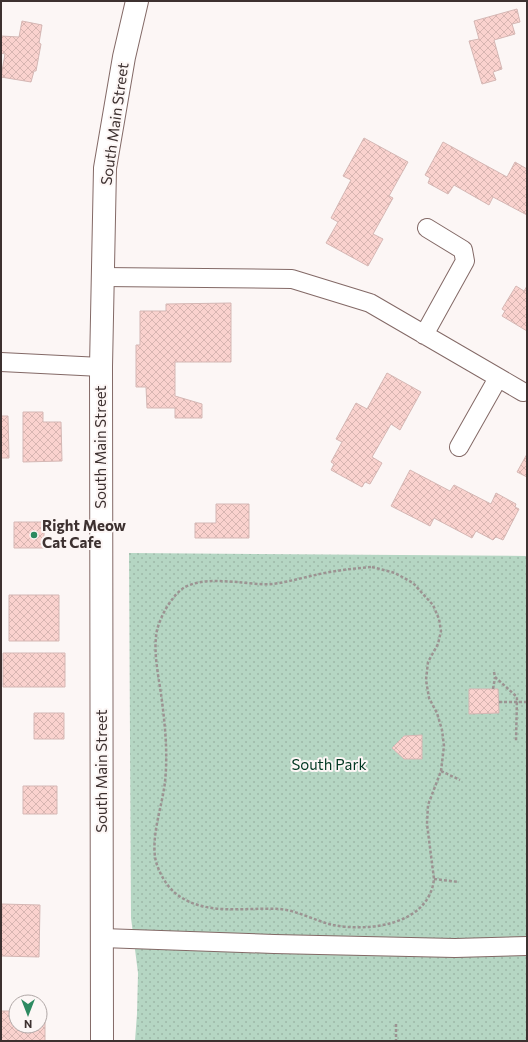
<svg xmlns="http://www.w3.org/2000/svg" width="528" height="1042" font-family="Commissioner,sans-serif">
<defs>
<pattern id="park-dots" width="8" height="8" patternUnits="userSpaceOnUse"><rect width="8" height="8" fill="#b5d6c3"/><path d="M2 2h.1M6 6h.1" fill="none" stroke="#9db8a8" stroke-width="1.8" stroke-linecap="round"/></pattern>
<pattern id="building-cross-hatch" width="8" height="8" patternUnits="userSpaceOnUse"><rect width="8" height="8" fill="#fad2ce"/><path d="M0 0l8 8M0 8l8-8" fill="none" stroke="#d7b5b1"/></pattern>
</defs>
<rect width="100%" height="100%" fill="#fcf6f5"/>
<path fill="url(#park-dots)" d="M129 553 527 556V1041H135L137 1014 138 973 131 918Z"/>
<path fill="url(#building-cross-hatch)" stroke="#d5b7b4" d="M517 9 520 22 512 24 515 34 494 40 502 69 493 72 496 80 482 84 469 41 479 39 474 21Z
M22 21 42 25 39 43 41 44 36 71H34L31 82 1 77 5 54 1 53V36L19 37Z
M364 138 408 162 389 196 393 198 373 234 383 239 368 266 326 243 338 222 331 218 351 180 343 176Z
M443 142 507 177 515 162 527 169V215L493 197 489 205 454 185 448 194 428 183 430 178 425 175Z
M516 286 524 291 527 286V331L502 316 505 311 502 309Z
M231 303V362H175V396L202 404V418H175V408H147L146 387H136V345H140V311H166V304Z
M387 373 421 392 400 430 391 424 372 457 382 463 370 484 365 482 362 487 331 470 334 464 331 462 342 442 336 439 356 403 367 409Z
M23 412H43V422H61L62 461 23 462Z
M1 416H8L9 458H1Z
M527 454V477L517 472Z
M410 470 450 491 454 485 491 504 496 493 516 504 515 507 519 509 503 540 496 537 493 540 476 531 472 538 434 518 430 526 391 506Z
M216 504H249V538H195V523H216Z
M14 522H44V548H14Z
M9 595H59V641H9Z
M3 653H65V687H3Z
M469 689H498L499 713 469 714Z
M34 713H64V739H34Z
M422 735V759H404L392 748 404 736Z
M23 786H57V814H23Z
M2 904 40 905 39 957 1 956Z
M1 1011H16V1026H40V1011H45V1041H1Z"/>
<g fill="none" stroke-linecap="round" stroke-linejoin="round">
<g stroke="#836966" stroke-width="20">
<path id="minor" d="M103 277 292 279 370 303 523 392
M424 335 465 261 463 250 427 228
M1 362 101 367
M459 447 498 378
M102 938 274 944 455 948 527 946"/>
</g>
<g stroke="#836966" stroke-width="24">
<path id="highway" d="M102 1041 101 367 105 168 124 57 137 1"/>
</g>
<path stroke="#9c9392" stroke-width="2.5" stroke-dasharray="3 2" stroke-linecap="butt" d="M372 567 395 573 413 583 433 605 439 619 441 631 438 644 428 662 426 680 429 698 437 713 442 730 444 746 441 771 428 805 427 824 434 879C429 925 369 932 333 925 316 921 296 910 279 909 244 907 203 917 174 892 165 884 157 869 155 857 152 832 162 807 165 782 168 753 165 723 161 694 158 673 153 651 157 630 161 615 172 595 185 587 201 579 220 581 237 582 248 583 261 585 273 584 294 581 315 574 336 571 348 569 360 568 372 567Z
M494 672 495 677 517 697 516 742
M493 689 495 678
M499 702H527
M441 771 460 780
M434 879 459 882
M396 1024V1041"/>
<use href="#minor" stroke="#fff" stroke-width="18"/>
<use href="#highway" stroke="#fff" stroke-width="22"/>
</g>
<circle fill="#2d8a61" stroke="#fcf6f5" stroke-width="1.5" cx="34" cy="535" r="4"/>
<g text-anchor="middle" stroke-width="4" stroke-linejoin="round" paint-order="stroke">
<g font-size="15" fill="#3d3130" stroke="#fcf6f5">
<text transform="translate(115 124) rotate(-82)" y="5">South Main Street</text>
<text transform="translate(101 447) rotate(-90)" y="5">South Main Street</text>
<text transform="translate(102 771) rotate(-90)" y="5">South Main Street</text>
</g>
<g font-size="15" font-weight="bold" fill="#3d3130" stroke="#fcf6f5" text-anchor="start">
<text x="42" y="531">Right Meow<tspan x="42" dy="17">Cat Cafe</tspan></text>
</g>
<g font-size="15" fill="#003721" stroke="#fcf6f5">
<text x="329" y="770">South Park</text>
</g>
</g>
<rect width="528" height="1042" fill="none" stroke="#3d3130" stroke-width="4"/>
<g transform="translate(28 1014) rotate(180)"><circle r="19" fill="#fcf6f5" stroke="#b0a7a6"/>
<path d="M0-3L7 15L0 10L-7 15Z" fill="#2d8a61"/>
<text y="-6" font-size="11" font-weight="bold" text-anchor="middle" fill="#3d3130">N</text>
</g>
</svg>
